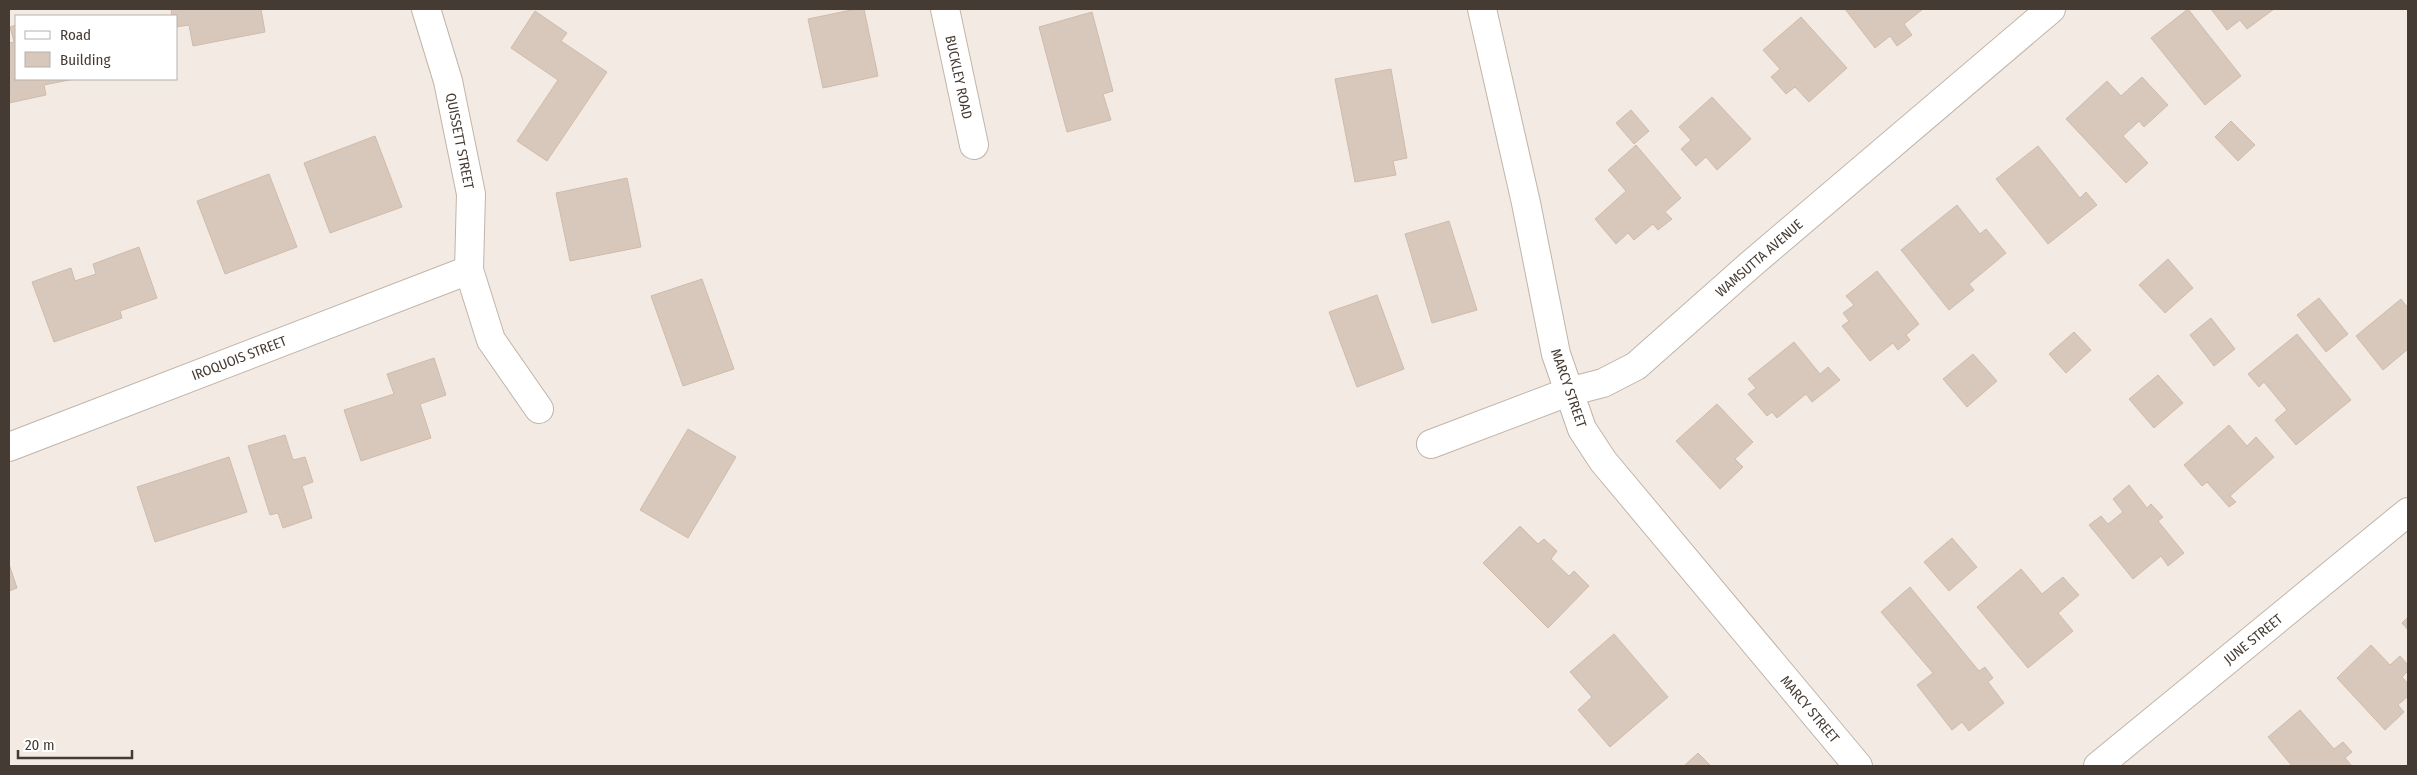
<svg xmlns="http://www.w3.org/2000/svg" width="2417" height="775" font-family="'Fira Sans Condensed',sans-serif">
<rect width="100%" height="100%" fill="#f3ebe3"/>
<path fill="#d8c8bb" stroke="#d0bbab" d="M171 9H261L265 32 193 46 189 25 176 27V16H172Z
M856 9H864L878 76 823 88 808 19Z
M1845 9H1923L1904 24 1912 35 1897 46 1890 36 1875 48Z
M2188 9 2241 76 2205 105 2151 38Z
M2211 9H2274L2247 29 2240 20 2227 30Z
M535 11 567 33 561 41 607 72 547 161 517 141 558 80 511 48Z
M1092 12 1113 91 1103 94 1111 120 1067 132 1039 27Z
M1801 17 1847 68 1809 102 1795 87 1786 94 1771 77 1780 69 1763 50Z
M16 25V79H74L44 85 46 95 9 103V43L14 42 10 27Z
M1391 69 1407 158 1393 161 1396 175 1355 182 1335 79Z
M2142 77 2168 105 2144 127 2139 121 2123 136 2148 163 2126 183 2066 119 2107 81 2121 96Z
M1712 97 1751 139 1717 170 1706 157 1696 166 1681 149 1691 140 1679 127Z
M1631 110 1649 131 1634 144 1616 123Z
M2231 121 2255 145 2238 161 2215 137Z
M375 136 402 207 330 233 304 163Z
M1636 145 1681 198 1665 212 1672 219 1658 230 1653 224 1634 240 1628 233 1616 244 1595 219 1626 191 1608 170Z
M2038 146 2080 198 2086 192 2097 205 2048 244 1996 179Z
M269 174 297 247 225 274 197 201Z
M627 178 641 247 570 261 556 193Z
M1957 205 1980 234 1986 229 2006 253 1969 284 1974 290 1949 310 1901 250Z
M1449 221 1477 310 1432 323 1405 234Z
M139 247 157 298 120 311 122 318 54 342 32 282 71 268 75 281 96 274 93 264Z
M2168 259 2193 288 2165 313 2139 285Z
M1877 271 1919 324 1906 335 1910 340 1898 350 1893 343 1870 361 1842 326 1849 321 1843 313 1854 305 1846 296Z
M702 279 734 369 683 386 651 296Z
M1377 295 1404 369 1357 387 1329 312Z
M2319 298 2348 334 2326 352 2297 315Z
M2401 299 2408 308V349L2383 370 2356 336Z
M2211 318 2235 349 2214 366 2190 335Z
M2074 332 2091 350 2066 373 2049 354Z
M2297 334 2351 400 2296 445 2275 420 2287 410 2264 382 2259 387 2248 374Z
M1794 342 1820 374 1828 367 1840 380 1812 402 1806 394 1777 418 1772 412 1767 416 1748 394 1756 388 1748 379Z
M1973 354 1997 381 1967 407 1943 379Z
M434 358 446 395 420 404 431 438 361 461 344 410 394 394 387 374Z
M2158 375 2183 403 2154 428 2129 399Z
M1717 404 1753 442 1735 459 1743 467 1720 489 1676 441Z
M2229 425 2247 446 2256 437 2274 457 2230 496 2236 502 2229 507 2207 482 2202 486 2184 465Z
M688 429 736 457 688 538 640 510Z
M285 435 293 460 305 457 313 482 302 486 312 518 283 528 278 513 270 515 248 446Z
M229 457 247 512 155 542 137 487Z
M2129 485 2147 508 2151 504 2163 517 2158 521 2184 553 2168 566 2161 556 2133 579 2089 525 2101 516 2108 524 2123 512 2113 499Z
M1520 526 1538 544 1544 539 1557 551 1551 559 1569 576 1574 571 1589 586 1548 628 1483 563Z
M1952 538 1977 567 1949 591 1924 562Z
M9 564 17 588 9 591Z
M2021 569 2042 594 2063 577 2079 595 2058 613 2073 631 2028 668 1977 607Z
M1910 587 1979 671 1985 667 1993 678 1988 682 2004 703 1969 731 1962 722 1952 730 1917 685 1933 673 1881 612Z
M2408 617V630L2402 623Z
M1614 634 1668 697 1610 747 1578 710 1592 697 1570 672Z
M2371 645 2390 665 2400 656 2408 665V671L2402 677 2408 684V696L2398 705 2404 712 2385 730 2337 678Z
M2300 710 2334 749 2343 742 2352 752 2345 758 2352 766H2292L2268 737Z
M1698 753 1711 766H1684Z"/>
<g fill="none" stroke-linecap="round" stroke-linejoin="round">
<g stroke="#c1b4a9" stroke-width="30">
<path id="minor" d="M426 9 448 81 471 194 469 270 491 340 539 409
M945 9 974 145
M1482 9 1526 203 1556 354 1582 429 1603 461 1858 766
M1431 444 1568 392 1603 383 1636 366 1750 265 2051 9
M9 447 469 270
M2098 766 2408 512"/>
</g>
<use href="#minor" stroke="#fff" stroke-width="28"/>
</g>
<g text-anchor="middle" stroke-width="4.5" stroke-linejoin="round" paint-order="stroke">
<g font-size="14" fill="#453b33" stroke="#fff">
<text transform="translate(959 77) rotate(78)" y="5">BUCKLEY ROAD</text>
<text transform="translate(460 141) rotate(79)" y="5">QUISSETT STREET</text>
<text transform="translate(1759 258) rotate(-41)" y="5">WAMSUTTA AVENUE</text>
<text transform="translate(239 358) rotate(-21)" y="5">IROQUOIS STREET</text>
<text transform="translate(1569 388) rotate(71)" y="5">MARCY STREET</text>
<text transform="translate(2253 639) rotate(-39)" y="5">JUNE STREET</text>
<text transform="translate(1810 709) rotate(50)" y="5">MARCY STREET</text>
</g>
</g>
<rect width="2417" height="775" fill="none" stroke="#453b33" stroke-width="20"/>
<rect x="15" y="15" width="162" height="65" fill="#ffffff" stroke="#b5b1ad"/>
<rect x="25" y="31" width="25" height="8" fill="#ffffff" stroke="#b5b1ad"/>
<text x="60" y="40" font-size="15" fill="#453b33">Road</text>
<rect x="25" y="52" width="25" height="15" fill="#d8c8bb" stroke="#b5b1ad"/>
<text x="60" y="65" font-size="15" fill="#453b33">Building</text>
<path d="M18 750v8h114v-8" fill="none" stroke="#453b33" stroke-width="2.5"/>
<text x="25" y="750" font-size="15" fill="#453b33" stroke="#ffffff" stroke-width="4" paint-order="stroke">20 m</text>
</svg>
